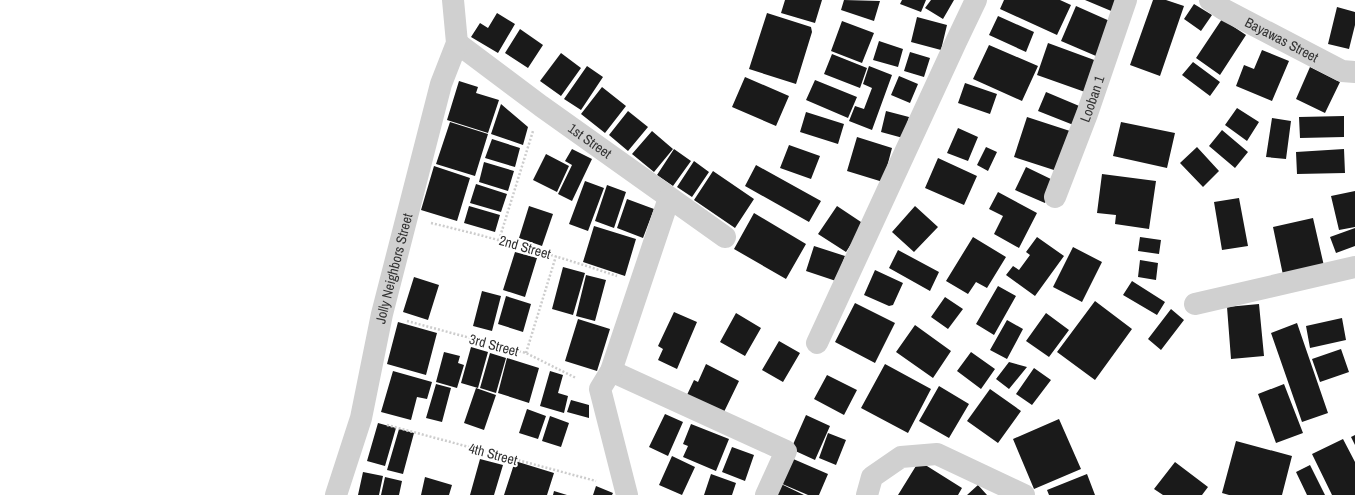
<svg xmlns="http://www.w3.org/2000/svg" width="1355" height="495" font-family="'Archivo Narrow',sans-serif">
<rect width="100%" height="100%" fill="#fff"/>
<path fill="#1a1a1a" d="M785 0H822L815 23 781 13Z
M844 0 880 1 874 21 841 10Z
M902 0H926L921 12 900 4Z
M931 0H954L943 19 925 8Z
M1004 0H1060L1071 5 1057 35 1000 9Z
M1085 0H1121L1116 13Z
M1153 0H1166L1184 6 1160 76 1130 65Z
M1194 4 1212 15 1201 31 1184 19Z
M1076 6 1112 22 1096 56 1061 41Z
M1337 7 1355 12V25L1349 49 1328 44Z
M497 13 515 24 498 53 471 37 480 23 488 28Z
M767 13 811 27 812 32 796 84 749 69Z
M998 16 1034 32 1026 52 989 35Z
M917 17 947 25 941 50 911 42Z
M1222 19 1246 35 1220 75 1196 58Z
M842 21 874 33 862 63 831 51Z
M520 29 543 45 528 68 505 53Z
M879 41 903 49 898 67 873 60Z
M1048 43 1097 61 1085 92 1037 75Z
M989 45 1038 66 1022 101 973 79Z
M1262 50 1289 61 1272 101 1236 86 1244 65 1254 69Z
M910 52 930 58 924 77 904 71Z
M561 53 581 68 561 96 540 81Z
M832 54 867 68 860 88 824 74Z
M1193 62 1220 82 1210 96 1182 75Z
M587 66 603 77 581 110 564 99Z
M869 66 892 75 872 130 849 121 855 106 864 109 872 88 863 84Z
M1310 67 1340 82 1325 113 1296 99Z
M899 76 918 84 910 103 891 95Z
M745 77 789 96 776 126 732 107Z
M815 80 857 97 848 118 806 100Z
M459 81 478 87 476 93 499 100 488 133 447 120Z
M965 83 997 94 990 114 958 103Z
M602 87 626 106 605 133 581 114Z
M1046 92 1084 108 1076 126 1038 111Z
M501 104 528 127 523 145 491 134Z
M1237 108 1259 122 1247 141 1225 125Z
M628 111 648 127 628 151 609 135Z
M886 111 909 117 903 138 881 132Z
M806 112 844 124 838 144 800 132Z
M1344 116V137L1300 138 1299 117Z
M1027 117 1070 131 1057 171 1014 157Z
M1272 118 1291 121 1286 159 1266 157Z
M450 122 488 134 475 176 436 164Z
M1121 122 1175 133 1167 168 1113 156Z
M958 128 978 137 968 161 947 153Z
M1222 130 1248 152 1235 168 1209 146Z
M652 131 673 149 654 172 632 154Z
M857 137 892 148 883 182 847 171Z
M492 139 520 148 515 167 485 158Z
M789 145 820 156 811 179 780 168Z
M986 147 997 152 988 171 977 165Z
M1197 147 1219 171 1203 187 1180 163Z
M572 149 592 159 572 201 558 194 572 165 565 161Z
M674 149 691 161 673 186 657 175Z
M1344 149 1345 173 1297 174 1296 152Z
M546 154 569 166 557 192 533 180Z
M938 158 977 176 964 205 925 188Z
M694 161 709 172 692 197 677 187Z
M484 162 514 171 508 191 479 182Z
M756 165 821 201 809 222 745 186Z
M434 166 470 178 457 221 421 210Z
M1026 167 1055 181 1045 203 1015 190Z
M713 171 754 199 735 228 694 200Z
M1102 174 1156 181 1149 229 1115 224 1116 215 1097 213Z
M585 181 604 188 588 231 569 224Z
M476 184 507 194 501 212 470 203Z
M607 185 626 192 614 228 595 221Z
M1355 191V227L1339 230 1331 196Z
M998 192 1037 213 1019 248 994 234 1003 216 989 209Z
M1239 198 1248 246 1222 250 1214 202Z
M627 199 654 209 643 238 617 228Z
M469 206 500 215 495 232 464 223Z
M529 206 553 214 542 246 519 238Z
M837 206 864 224 846 252 818 234Z
M915 206 938 227 914 252 892 232Z
M754 213 806 244 786 279 734 249Z
M1313 218 1324 266 1283 275 1273 227Z
M594 226 636 239 625 276 583 262Z
M1355 228V246L1336 253 1330 237Z
M973 237 1006 257 987 288 976 282 968 294 946 281Z
M1037 237 1064 256 1035 296 1006 275 1013 266 1019 270 1030 255 1026 252Z
M1140 237 1161 240 1159 254 1138 251Z
M814 246 845 256 836 281 806 271Z
M1073 247 1102 262 1082 302 1053 287Z
M898 250 939 272 930 291 889 268Z
M515 252 537 258 525 297 503 290Z
M1140 260 1158 263 1156 280 1138 277Z
M563 267 585 273 573 315 552 309Z
M875 270 903 283 893 305 889 306 864 295Z
M586 275 606 280 595 321 576 316Z
M414 277 439 285 428 320 403 312Z
M1132 281 1165 302 1157 315 1123 295Z
M998 286 1016 296 994 335 976 324Z
M482 291 501 296 492 331 473 326Z
M506 296 531 304 523 332 498 324Z
M945 297 963 309 948 329 931 317Z
M1095 301 1132 329 1095 380 1057 352Z
M855 303 895 323 875 363 835 342Z
M1259 304 1264 356 1231 359 1227 307Z
M1171 309 1184 320 1161 350 1148 339Z
M674 312 697 322 677 369 658 360 663 349 658 346Z
M736 313 761 328 745 356 720 342Z
M1046 313 1069 330 1049 357 1026 341Z
M1342 318 1346 340 1310 348 1306 326Z
M578 319 610 329 597 371 565 361Z
M1007 320 1023 329 1007 359 990 350Z
M398 322 437 333 426 375 387 364Z
M1297 323 1328 413 1302 422 1271 333Z
M915 325 951 351 933 378 896 352Z
M779 341 800 353 783 382 762 370Z
M471 347 488 352 478 388 461 383Z
M1341 349 1349 372 1320 382 1312 359Z
M444 352 460 356 458 363 464 365 457 388 436 382Z
M971 352 995 369 981 389 957 371Z
M490 353 506 358 496 393 480 388Z
M507 358 539 368 529 403 498 393Z
M1009 362 1027 367 1009 389 996 379Z
M706 364 739 381 723 414 686 397 694 380 698 382Z
M885 364 931 389 908 433 861 408Z
M1034 368 1051 380 1032 405 1016 394Z
M393 371 432 382 427 399 417 397 411 420 381 412Z
M550 371 563 375 558 393 568 396 564 413 540 406Z
M827 375 857 390 844 415 814 399Z
M436 384 451 388 442 422 426 418Z
M1284 384 1303 433 1276 443 1258 394Z
M939 386 969 404 949 438 919 421Z
M476 388 496 395 484 430 464 423Z
M990 389 1021 411 998 443 967 421Z
M571 400 589 405V418L567 412Z
M527 409 546 416 538 439 519 433Z
M665 414 683 422 668 456 649 447Z
M806 415 830 426 815 460 791 449Z
M550 416 569 423 561 447 542 441Z
M1059 419 1081 469 1034 489 1013 439Z
M378 423 396 428 385 466 367 461Z
M691 424 729 439 716 471 683 457 688 446 683 444Z
M399 429 414 433 403 474 387 470Z
M828 433 846 440 836 465 819 458Z
M1355 435V445L1351 437Z
M1343 439 1355 462V495H1332L1312 454Z
M1236 441 1292 456 1282 495H1229L1222 493Z
M732 447 754 455 745 481 722 472Z
M672 456 695 467 682 495 659 485Z
M791 458 828 474 819 495H808L780 483Z
M480 459 503 465 494 495H470Z
M515 461 554 473 547 495H504Z
M919 461 962 488 958 495H898Z
M1175 462 1208 487 1202 495H1163L1154 489Z
M1310 465 1325 495H1307L1296 472Z
M363 472 383 476 379 495H358Z
M711 474 736 483 732 495H704Z
M1087 474 1095 495H1049L1047 490Z
M385 477 402 481 399 495H381Z
M425 477 452 485 449 495H421Z
M779 483 804 495H774Z
M978 485 987 495H967Z
M596 486 613 493 612 495H593Z
M554 491 567 495H553Z"/>
<g fill="none" stroke-linecap="round" stroke-linejoin="round">
<path stroke="#cdcdcd" stroke-width="2.5" stroke-dasharray="2 2" stroke-linecap="butt" d="M431 223C494 238 555 255 617 276
M499 240 533 131
M407 321 526 353 576 378
M526 353 556 256
M387 425 596 481"/>
<g stroke="#d0d0d0" stroke-width="22">
<path id="s1" d="M1210 0 1223 9 1342 71 1355 72"/>
<path id="s2" d="M457 43 541 106 725 237"/>
<path id="s3" d="M1055 197 1087 114 1126 0"/>
<path d="M1195 304 1355 267"/>
<path d="M817 343 956 42 976 0"/>
<path d="M611 371 786 451 766 495"/>
<path id="s4" d="M336 495 361 418 382 314 441 84 457 43 453 0"/>
<path d="M627 495 600 389 611 371 669 198"/>
<path d="M867 495 872 477 901 457 937 454 1024 495"/>
</g>
</g>
<g text-anchor="middle" stroke-width="4" stroke-linejoin="round" paint-order="stroke">
<g font-size="14" fill="#333" stroke="#fff">
<text dy="5" stroke="none"><textPath href="#s1" startOffset="82">Bayawas Street</textPath></text>
<text dy="5" stroke="none"><textPath href="#s3" startOffset="105">Looban 1</textPath></text>
<text dy="5" stroke="none"><textPath href="#s2" startOffset="165">1st Street</textPath></text>
<text transform="translate(525 247) rotate(16)" y="5">2nd Street</text>
<text dy="5" stroke="none"><textPath href="#s4" startOffset="234">Jolly Neighbors Street</textPath></text>
<text transform="translate(494 345) rotate(15)" y="5">3rd Street</text>
<text transform="translate(493 454) rotate(15)" y="5">4th Street</text>
</g>
</g>
</svg>
